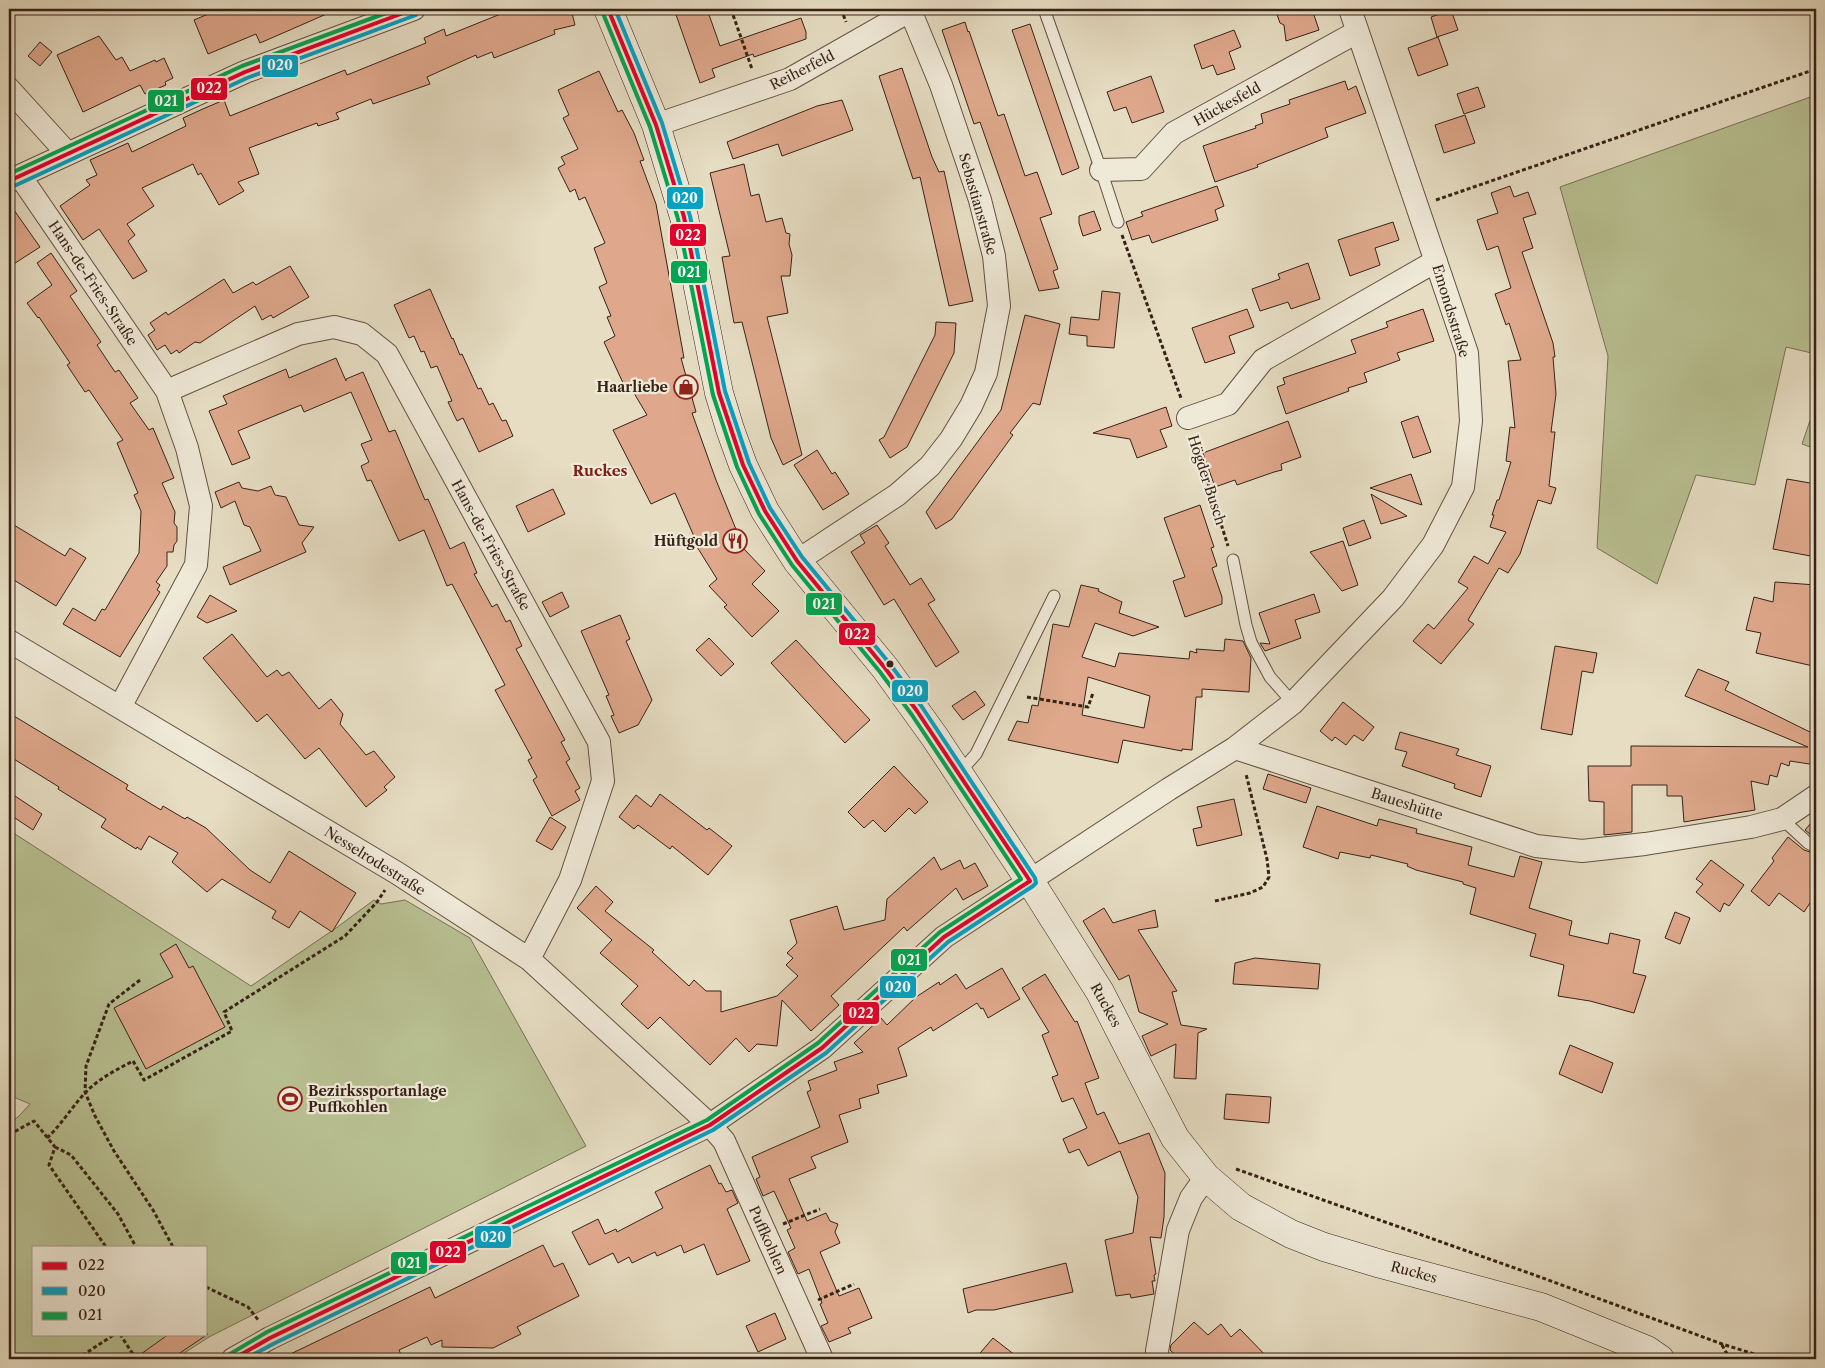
<svg xmlns="http://www.w3.org/2000/svg" width="1825" height="1368" font-family="'Libre Caslon Text',serif">
<rect width="100%" height="100%" fill="#e6ddc3"/>
<filter id="stains"><feTurbulence type="fractalNoise" baseFrequency=".004" numOctaves="4"/><feColorMatrix values="0 0 0 0 .2 0 0 0 0 .09 0 0 0 0 .02 0 0 0 .5 -.17"/></filter>
<radialGradient id="worn" r=".72"><stop offset=".6" stop-color="#630" stop-opacity="0"/><stop offset="1" stop-color="#630" stop-opacity=".3"/></radialGradient>
<path fill="#b8c092" stroke="#787154" fill-rule="evenodd" d="M1816 95V354L1786 347 1755 485 1696 475 1657 584 1597 548 1608 356 1560 187Z
M1816 403V449L1802 444Z
M15 834 251 986 336 928 374 900 381 904 405 900 470 938 586 1146 209 1337 175 1359H9V1124L19 1116 30 1104 9 1095V848ZM34 1247H206V1334H34Z"/>
<path fill="#dfa88c" stroke="#372216" fill-rule="evenodd" d="M220 9H338L260 43 256 34 208 54 194 20Z
M513 9H571L575 25 554 30 555 34 494 58 492 52 477 58 476 55 427 77 430 84 373 104 371 99 336 113 339 119 318 126 317 123 249 148 259 174 238 182 244 191 219 205 201 173 198 175 193 164 142 188 154 206 127 224 135 235 128 241 147 271 133 279 99 229 83 240 60 206 90 185 86 180 97 175 90 160 128 143 132 152 186 126 183 118 205 108 224 100 230 116 345 70 347 75 426 43 424 38 444 29 446 36Z
M674 9H707L720 46 801 18 806 32V39L754 57 753 54 712 69 715 77 700 83Z
M1275 9H1312L1319 30 1286 41 1284 25 1280 23Z
M1451 10 1458 30 1437 37 1431 17Z
M965 22 968 32 969 31 998 116 1004 114 1025 176 1037 172 1052 214 1040 218 1058 269 1053 271 1059 288 1039 291 980 122 974 124 942 30Z
M1030 24 1079 168 1062 175 1012 30Z
M1234 30 1241 47 1229 52 1235 69 1217 75 1213 65 1202 69 1194 45Z
M99 36 116 60 122 57 130 71 155 60 156 62 164 58 173 78 165 82 166 85 145 94 140 85 83 112 57 55Z
M1438 37 1448 65 1418 76 1408 48Z
M40 42 52 52 40 66 28 56Z
M902 68 932 157 939 172 944 171 973 301 949 306 920 177 913 179 879 76Z
M599 71 618 112 622 110 634 133 644 160 640 161 656 204 684 358H681L696 412 692 413 716 480 744 549 765 571 752 584 779 611 752 637 724 607 727 605 709 586 717 579 694 542 696 541 675 493 651 504 613 430 647 415 628 383 624 385 604 342 615 336 607 317 611 316 599 287 607 283 594 248 605 243 585 197 579 200 575 189 570 192 558 168 565 164 561 157 578 149 563 118 569 115 558 90Z
M1151 76 1164 112 1132 123 1126 107 1114 111 1107 92Z
M1345 81 1348 90 1356 86 1366 113 1325 128 1328 137 1257 165 1258 167 1215 182 1203 146 1256 128 1255 126 1263 123 1261 114 1290 104 1289 100Z
M1478 87 1485 107 1464 114 1457 94Z
M842 100 853 130 782 156 778 144 733 159 727 142 817 106Z
M1465 115 1475 143 1444 153 1435 125Z
M744 164 751 196 759 194 766 222 782 218 786 233 790 234 789 244 792 255 790 276H781L788 313 767 317 802 455 783 465 771 438 742 322 734 323 722 257 730 256 710 173Z
M1217 186 1224 206 1215 210 1218 220 1152 243 1149 235 1132 240 1126 222 1143 216 1141 212Z
M1510 186 1514 197 1528 192 1536 214 1523 218 1533 248 1522 252 1553 343 1555 357H1553L1556 394 1551 432H1555L1549 486 1556 488 1551 504 1538 500 1520 554 1508 573 1499 568 1468 620 1474 624 1441 664 1413 641 1428 624 1434 629 1468 588 1458 582 1474 556 1488 564 1506 532 1490 527 1494 515H1492L1497 500H1499L1511 462 1506 461 1510 427 1515 428 1508 361 1521 360 1509 323 1506 325 1495 294 1511 288 1498 246 1487 250 1477 220 1498 213 1491 193Z
M9 203 40 247 9 267Z
M1094 211 1101 230 1083 236 1079 223V216Z
M1393 222 1399 240 1375 248 1380 265 1350 276 1338 240Z
M51 253 77 291 70 296 101 342 97 345 115 372 119 370 138 398 130 403 149 430 153 428 174 478 162 483 175 512 174 523 177 527V541L174 545 173 552H167V566L156 582 160 585 157 590 160 592 120 657 63 624 73 608 95 621 102 609 105 610 139 553 141 511 134 495 138 493 117 443 123 440 89 390 85 392 67 365 70 363 39 317 38 318 27 303 52 285 37 263Z
M1308 263 1320 299 1291 309 1288 302 1260 311 1252 289 1280 279 1278 274Z
M290 266 309 297 273 318 271 315 262 320 255 306 200 343 195 342 179 353 177 350 171 354 165 345 157 350 148 335 155 330 150 323 166 312 168 315 224 279 233 293 253 282 256 285Z
M430 289 452 339 453 338 460 355 462 354 478 389 481 388 489 405 493 403 502 421 506 420 513 436 479 452 463 418 457 421 448 402 452 401 437 366 431 368 424 351 421 352 414 336 409 338 394 305Z
M1102 291 1120 293 1114 348 1087 346V336L1069 334 1071 317 1099 320Z
M1247 309 1254 327 1229 336 1235 353 1205 363 1192 328Z
M1423 309 1434 341 1397 353 1400 360 1364 373 1367 382 1348 388 1349 391 1286 414 1277 387 1285 384 1283 378 1356 353 1351 340 1388 327 1386 322Z
M1025 315 1060 324 1040 405 1033 403 1010 433 1013 435 952 519 936 529 926 512 1001 410Z
M936 322 956 323 954 353 907 447 890 458 879 440 884 437 935 335Z
M336 358 346 381V379L363 372 389 432 395 430 425 500 428 499 450 549 464 542 477 573 474 574 492 607 497 604 506 622 510 620 522 646 516 649 565 740 561 742 570 759 566 762 580 788 575 791 580 800 552 816 533 780 537 777 528 760 532 758 495 690 505 685 452 584 447 586 424 530 399 541 371 480 367 481 361 466 369 462 361 444 372 440 351 392 304 412 301 405 238 431 250 458 232 465 209 411 227 404 223 396 286 369 289 378Z
M1166 407 1172 426 1160 430 1167 447 1137 458 1130 439 1093 433Z
M1418 416 1431 452 1413 458 1401 422Z
M1288 421 1301 457 1281 464 1282 470 1274 472 1237 485 1235 480 1215 487 1203 453Z
M817 450 832 474 835 472 849 494 823 510 794 465Z
M1411 474 1422 505 1370 488Z
M1787 479 1816 484V557L1773 549Z
M239 482 242 488 258 491 271 486 275 495 286 497 299 525 314 527 302 543 306 552 230 585 223 567 261 551 250 527 244 525 235 501 221 508 215 492Z
M553 489 565 514 528 532 516 506Z
M1371 494 1407 516 1381 524Z
M1200 505 1214 547 1211 548 1217 566 1212 568 1222 597V604L1185 617 1173 581 1185 577 1164 518Z
M1364 520 1371 538 1349 546 1343 528Z
M9 522 65 556 70 548 86 558 56 606 9 577Z
M877 525 889 543 885 546 910 585 921 578 935 600 928 604 959 652 936 667 894 599 884 605 851 552 865 543 860 535Z
M1343 541 1358 585 1342 591 1310 552Z
M1775 582 1816 585V647L1813 666 1756 653 1761 633 1746 630 1754 597 1773 602Z
M1081 585 1099 589 1098 591 1122 602 1119 613 1159 627 1133 636 1095 623 1082 657 1115 667 1119 653 1189 659 1190 651 1197 653 1196 649 1224 651 1225 639 1243 641 1251 658 1249 692 1202 689V697H1196L1192 750 1182 749V751L1123 740 1118 763 1008 740 1017 721 1028 723 1032 705 1038 706 1053 624 1069 627ZM1088 677 1150 696 1144 728 1082 715Z
M562 592 569 607 550 617 542 602Z
M1314 594 1320 612 1295 620 1301 638 1265 651 1260 643 1270 644 1259 613Z
M210 595 237 611 207 623 197 617Z
M620 615 630 639 626 641 652 700 638 725 619 733 611 716 614 715 606 696 609 695 581 631Z
M232 634 267 677 277 670 282 676 289 672 319 709 331 699 343 714 340 724 366 755 374 751 395 777 384 787 387 790 366 807 319 748 305 759 267 714 257 722 203 658Z
M709 638 734 664 721 676 696 650Z
M796 640 870 720 845 743 771 663Z
M1555 646 1597 653 1593 673 1582 671 1572 735 1541 729Z
M1698 669 1729 682 1725 690 1816 735V765L1790 761 1789 766 1781 763 1777 777 1770 775 1768 785 1751 781 1755 810 1684 822 1682 796H1667V785H1632V832L1604 835V802L1589 801 1588 766H1631V746L1808 747 1685 696Z
M975 691 985 705 963 720 952 706Z
M1343 702 1374 727 1363 741 1354 735 1346 745 1335 737 1332 741 1320 731Z
M9 713 128 785 126 789 161 810 163 806 185 819 187 817 206 828 250 870 270 883 289 851 356 893 332 932 300 911 289 928 272 918 276 911 222 879 207 892 172 862 178 853 149 836 141 850 137 847 136 849 101 827 106 819 58 789 59 787 9 756Z
M1400 732 1459 749 1456 755 1491 766 1481 797 1454 788 1455 784 1402 766 1407 752 1395 749Z
M894 766 928 802 915 814 909 808 885 832 873 820 864 828 848 812Z
M1268 774 1311 788 1306 803 1263 789Z
M9 792 42 814 33 830 9 814Z
M660 794 707 830 709 828 732 846 708 875 672 846 670 849 638 825 634 829 619 817 636 795 651 807Z
M1234 799 1242 835 1197 846 1193 829 1202 827 1197 807Z
M1317 806 1377 826 1379 819 1417 829 1416 833 1472 847 1468 865 1514 877 1520 856 1542 862 1529 908 1572 921 1569 935 1608 944 1610 933 1640 940 1633 973 1646 976 1634 1013 1590 1001 1558 996 1564 965 1530 956 1536 934 1470 914 1476 888 1463 884V882L1416 870 1407 866 1408 864 1371 855 1370 858 1340 852 1338 859 1303 847Z
M550 817 566 827 552 850 536 841Z
M1816 817V839L1805 830Z
M1788 837 1804 850 1816 854V894L1804 912 1779 893 1769 906 1751 891 1774 861 1772 858Z
M934 857 941 870 960 860 964 869 975 863 988 886 963 900 956 888 907 931 904 927 831 996 839 1005 811 1031 782 1000 777 1046 757 1044 749 1052 736 1038 710 1065 660 1017 648 1029 621 1004 638 986 600 953 612 940 577 908 596 886 613 902 605 911 654 950 652 952 689 986 694 980 706 991H721V1012L777 996 798 976 786 965 793 958 787 953 797 943 790 920 837 906 844 930 885 920 887 899Z
M1711 860 1744 885 1729 906 1724 903 1720 912 1696 892 1703 884 1696 879Z
M1104 908 1113 923 1155 910 1158 927 1138 930 1177 991 1172 992 1181 1025 1207 1029 1198 1033 1196 1079 1174 1078 1176 1044 1151 1056 1142 1036 1168 1024 1139 1012 1129 975 1119 980 1083 921Z
M1675 912 1690 918 1680 944 1665 938Z
M176 944 189 968 193 966 225 1027 146 1069 114 1008 173 977 160 954Z
M1255 958 1320 964 1318 989 1233 984 1235 963Z
M1002 968 1020 999 988 1018 983 1008 981 1009 977 1003 933 1031 931 1027 898 1048 907 1076 877 1085 879 1093 859 1099 861 1108 839 1115 848 1142 811 1157 816 1168 789 1179 807 1221 826 1213 830 1221 838 1224 835 1232 840 1243 820 1252 839 1296 859 1288 872 1318 848 1328 851 1333 829 1342 821 1326 828 1323 820 1304 822 1303 809 1269 798 1274 788 1252 795 1248 787 1230 791 1228 774 1191 763 1196 756 1179 760 1177 752 1157 820 1127 807 1092 811 1090 808 1081 837 1070 834 1062 863 1052 854 1043 881 1018 887 1025 916 997 939 982 940 985 956 974 966 989Z
M1045 974 1075 1022 1077 1021 1099 1078 1085 1083 1097 1115 1104 1112 1119 1144 1149 1133 1165 1173 1164 1217 1161 1238 1150 1237 1156 1274 1154 1275 1155 1281H1152L1154 1294 1131 1298 1130 1294 1116 1296 1105 1240 1133 1233 1138 1197 1120 1151 1088 1166 1079 1149 1069 1153 1063 1139 1087 1128 1073 1098 1062 1102 1052 1077 1058 1075 1042 1035 1049 1032 1022 988Z
M1570 1045 1613 1063 1602 1093 1559 1074Z
M1226 1094 1271 1097 1269 1123 1224 1119Z
M710 1165 719 1184 721 1183 726 1192 732 1190 738 1203 727 1209 750 1261 717 1275 704 1244 684 1253 681 1245 657 1256 655 1252 632 1263 629 1257 618 1263 613 1253 589 1265 572 1232 598 1219 605 1234 616 1229 617 1232 663 1208 655 1192Z
M543 1245 554 1267 563 1263 579 1296 517 1327 521 1334 493 1348 442 1347V1340L431 1345 427 1337 399 1350 403 1359H280L430 1287 435 1298Z
M1066 1263 1073 1292 994 1310H976L968 1313 963 1289Z
M775 1313 786 1339 758 1352 746 1326Z
M1194 1322 1208 1335 1221 1324 1231 1337 1240 1329 1269 1359H1180L1170 1350 1171 1345Z
M169 1334H208L171 1359H134Z
M993 1338 1020 1359H975Z"/>
<g fill="none" stroke-linecap="round" stroke-linejoin="round">
<g stroke="#635141" stroke-width="13">
<path id="service" d="M1044 9 1101 170 1118 222
M1233 560 1246 625 1251 642 1270 677 1293 703
M958 774 976 754 1054 596
M1782 819 1808 843 1816 847"/>
</g>
<g stroke="#635141" stroke-width="24">
<path id="minor" d="M9 89 68 154
M656 125 790 79 913 9
M1101 170 1141 169 1174 133 1357 32
M20 176 167 391 187 448 201 506 196 565 120 707
M9 181 245 72 414 9
M167 391 298 334 334 327 362 334 387 354 599 742 603 781 570 880 529 959
M1188 418 1228 404 1263 360 1436 261
M797 561 897 495 930 466 951 439 971 406 986 373 999 306 994 256 980 200 941 85 910 10
M9 641 397 873 529 959 710 1125 724 1141 822 1359
M1235 748 1293 703 1393 598 1433 545 1463 487 1471 421 1467 353 1350 9
M233 1359 270 1338 710 1125 822 1048 944 937 1169 789 1235 748 1536 846 1582 851 1645 844 1751 827 1782 819 1816 796
M1158 1359 1157 1351 1178 1230 1191 1198 1206 1177"/>
</g>
<g stroke="#372216" stroke-width="29">
<path id="secondary" d="M608 9 656 125 684 217 719 393 730 429 743 465 765 511 797 561 885 668 934 736 1030 881 1100 992 1175 1138 1206 1177 1241 1207 1291 1234 1324 1247 1381 1264 1541 1307 1647 1350 1660 1359"/>
</g>
<path stroke="#372216" stroke-width="3" stroke-dasharray="4 2.5" stroke-linecap="butt" d="M731 9 752 69
M841 9 846 22
M1436 200 1816 69
M1122 235 1181 398
M1194 438 1228 546
M1027 697 1088 707 1093 693
M1215 901 1250 893 1263 887 1269 877 1267 859 1246 774
M140 980 109 1004 86 1066 85 1092 95 1116 114 1151 153 1210 173 1247
M9 1132 12 1133 34 1121 55 1147 49 1165 106 1247
M47 1138C62 1124 71 1108 85 1093 98 1079 116 1070 133 1061L144 1080 232 1031 224 1012 345 936 377 902 385 890
M55 1147 71 1155 118 1214 136 1247
M1236 1169 1540 1277 1722 1344 1770 1359
M783 1224 820 1209
M206 1287 248 1307 259 1321
M818 1300 854 1284
M120 1334 136 1359
M1722 1345 1730 1359
M77 1359 115 1334"/>
<use href="#service" stroke="#efe9d8" stroke-width="11"/>
<use href="#minor" stroke="#efe9d8" stroke-width="22"/>
<use href="#secondary" stroke="#efe9d8" stroke-width="28"/>
<g stroke="#efe9d8" stroke-width="8">
<path id="bus-1" d="M9 181 245 72 414 9
M233 1359 270 1338 710 1125 822 1048 944 937 1030 881 917 711 885 668 797 561 765 511 743 465 719 393 684 217 656 125 608 9"/>
</g>
<g stroke="#efe9d8" stroke-width="8">
<path id="bus-2" d="M12 187 247 78 416 15
M245 1359 273 1344 713 1130 826 1053 948 942 1033 886 1036 883 1035 878 922 707 890 664 802 557 770 508 749 463 725 391 690 216 662 123 615 9"/>
</g>
<g stroke="#efe9d8" stroke-width="8">
<path id="bus-3" d="M9 174 242 66 397 9
M230 1354 267 1332 707 1120 818 1043 940 932 1021 879 912 715 880 672 792 565 759 514 737 467 713 395 678 219 650 127 602 11"/>
</g>
<use href="#bus-1" stroke="#e4002b" stroke-width="4"/>
<use href="#bus-2" stroke="#03a2c5" stroke-width="4"/>
<use href="#bus-3" stroke="#00a651" stroke-width="4"/>
</g>
<defs>
<g id="shop-ring" transform="scale(1.25)"><circle r="9.5" fill="#efe9d8" stroke="#8f2418" stroke-width="1.5"/><path d="M-5-2.5h2.3a2.7 3.5 0 0 1 5.4 0H5L5.5 6h-11ZM-1.5-2.5h3a1.5 2.3 0 0 0-3 0Z" fill="#8f2418"/></g>
<g id="restaurant-ring" transform="scale(1.25)"><circle r="9.5" fill="#efe9d8" stroke="#8f2418" stroke-width="1.5"/><path d="M-5-6h1v4h1v-4h1v4h1v-4h1v5L-1.5 .5V6h-2V.5L-5-1ZM5-6V6H3V1.5H1.5Q1.5-4 5-6Z" fill="#8f2418"/></g>
<g id="stadium-ring" transform="scale(1.25)"><circle r="9.5" fill="#efe9d8" stroke="#8f2418" stroke-width="1.5"/><path d="M0-5a6.5 5 0 1 0 0 10a6.5 5 0 1 0 0-10ZM-3.5-1.8h7v3.6h-7Z" fill="#8f2418"/></g>
</defs>
<g fill-rule="evenodd">
<use href="#shop-ring" x="686" y="387"/>
<use href="#restaurant-ring" x="735" y="541"/>
<use href="#stadium-ring" x="290" y="1099"/>
</g>
<circle fill="#372216" stroke="#efe9d8" stroke-width="2" cx="890" cy="664" r="4.5"/>
<g text-anchor="middle" stroke-width="4.5" stroke-linejoin="round" paint-order="stroke">
<g font-size="14" fill="#372216" stroke="#efe9d8">
<text transform="translate(802 70) rotate(-27)" y="5">Reiherfeld</text>
<text transform="translate(1227 104) rotate(-29)" y="5">Hückesfeld</text>
<text transform="translate(978 204) rotate(74)" y="5">Sebastianstraße</text>
<text transform="translate(93 283) rotate(56)" y="5">Hans-de-Fries-Straße</text>
<text transform="translate(1451 311) rotate(73)" y="5">Emondsstraße</text>
<text transform="translate(1207 480) rotate(72)" y="5">Högder Busch</text>
<text transform="translate(491 545) rotate(61)" y="5">Hans-de-Fries-Straße</text>
<text transform="translate(1407 804) rotate(18)" y="5">Baueshütte</text>
<text transform="translate(375 861) rotate(32)" y="5">Nesselrodestraße</text>
<text transform="translate(1106 1005) rotate(61)" y="5">Ruckes</text>
<text transform="translate(768 1240) rotate(66)" y="5">Puffkohlen</text>
<text transform="translate(1414 1272) rotate(15)" y="5">Ruckes</text>
</g>
<g font-size="14" font-weight="bold" fill="#372216" stroke="#efe9d8" text-anchor="end">
<text x="668" y="392">Haarliebe</text>
<text x="718" y="546">Hüftgold</text>
<text x="308" y="1096" text-anchor="start">Bezirkssportanlage<tspan x="308" dy="16">Puffkohlen</tspan></text>
</g>
<g font-size="15" font-weight="bold" fill="#7a1f14" stroke="#efe9d8">
<text x="600" y="476">Ruckes</text>
</g>
</g>
<g stroke="#efe9d8" stroke-width="2">
<rect x="261" y="54" width="38" height="24" rx="5" fill="#03a2c5"/>
<rect x="190" y="77" width="38" height="24" rx="5" fill="#e4002b"/>
<rect x="147" y="89" width="38" height="24" rx="5" fill="#00a651"/>
<rect x="666" y="186" width="38" height="24" rx="5" fill="#03a2c5"/>
<rect x="669" y="223" width="38" height="24" rx="5" fill="#e4002b"/>
<rect x="670" y="260" width="38" height="24" rx="5" fill="#00a651"/>
<rect x="805" y="592" width="38" height="24" rx="5" fill="#00a651"/>
<rect x="838" y="622" width="38" height="24" rx="5" fill="#e4002b"/>
<rect x="891" y="679" width="38" height="24" rx="5" fill="#03a2c5"/>
<rect x="890" y="948" width="38" height="24" rx="5" fill="#00a651"/>
<rect x="879" y="975" width="38" height="24" rx="5" fill="#03a2c5"/>
<rect x="842" y="1001" width="38" height="24" rx="5" fill="#e4002b"/>
<rect x="474" y="1225" width="38" height="24" rx="5" fill="#03a2c5"/>
<rect x="429" y="1240" width="38" height="24" rx="5" fill="#e4002b"/>
<rect x="390" y="1251" width="38" height="24" rx="5" fill="#00a651"/>
</g>
<g font-size="14" text-anchor="middle" font-weight="bold" fill="#fff">
<text x="280" y="70">020</text>
<text x="209" y="93">022</text>
<text x="166" y="106">021</text>
<text x="685" y="203">020</text>
<text x="688" y="240">022</text>
<text x="689" y="277">021</text>
<text x="824" y="609">021</text>
<text x="857" y="639">022</text>
<text x="910" y="696">020</text>
<text x="909" y="965">021</text>
<text x="898" y="992">020</text>
<text x="861" y="1018">022</text>
<text x="493" y="1242">020</text>
<text x="448" y="1257">022</text>
<text x="409" y="1268">021</text>
</g>
<rect width="1825" height="1368" fill="none" stroke="#e6ddc3" stroke-width="30"/>
<rect x="10" y="10" width="1805" height="1348" fill="none" stroke="#372216" stroke-width="2.5"/>
<rect x="15" y="15" width="1795" height="1338" fill="none" stroke="#372216"/>
<rect x="32" y="1246" width="175" height="90" fill="#efe9d8" stroke="#a5998a"/>
<rect x="42" y="1262" width="25" height="8" fill="#e4002b" stroke="#a5998a"/>
<text x="78" y="1270" font-size="15" fill="#372216">022</text>
<rect x="42" y="1287" width="25" height="8" fill="#03a2c5" stroke="#a5998a"/>
<text x="78" y="1296" font-size="15" fill="#372216">020</text>
<rect x="42" y="1312" width="25" height="8" fill="#00a651" stroke="#a5998a"/>
<text x="78" y="1320" font-size="15" fill="#372216">021</text>
<rect width="100%" height="100%" filter="url(#stains)"/>
<rect width="100%" height="100%" fill="url(#worn)"/>
</svg>
